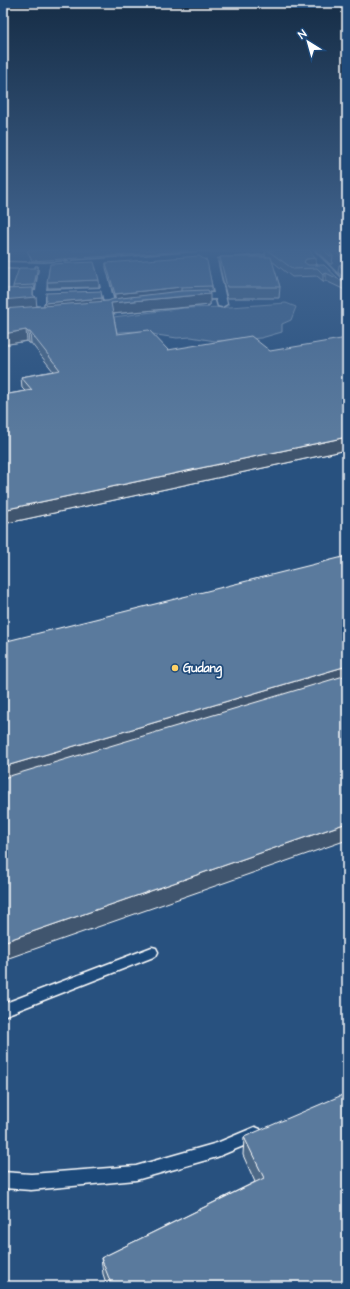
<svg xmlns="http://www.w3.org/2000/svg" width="350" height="1289" font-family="'Architects Daughter',sans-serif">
<rect width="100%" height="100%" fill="#28517f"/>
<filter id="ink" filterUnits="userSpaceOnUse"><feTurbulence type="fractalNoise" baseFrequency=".025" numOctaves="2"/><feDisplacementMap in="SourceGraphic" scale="8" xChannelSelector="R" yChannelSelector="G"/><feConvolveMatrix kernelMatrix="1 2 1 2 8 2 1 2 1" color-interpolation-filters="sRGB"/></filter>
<g filter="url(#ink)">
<path fill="#446890" stroke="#a2b4c8" d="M286 303 296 307 291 320 282 324V332L261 338 215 341 191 337 177 338 157 335 141 331 99 333 82 321 184 308 230 307Z"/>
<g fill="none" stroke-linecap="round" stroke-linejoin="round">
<g stroke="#fff" stroke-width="3">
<path id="lane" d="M152 947 156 948 158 952 156 956 3 1016V1004Z
M255 1127 260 1129 262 1134 260 1139 217 1157 136 1180 31 1190 3 1188V1172L31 1174 136 1166 217 1143Z"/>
</g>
<g stroke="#fff" stroke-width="3">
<path id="street" d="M304 250H313L345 282 343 284H337Z
M211 253 216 256 227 304 222 307 218 306 216 299 186 300 181 297 186 294 214 293 206 256Z
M100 260 105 263 114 303 113 305H105L102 294 45 296V305L40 308 35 305V297L3 298V292L36 291 39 266 44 263 49 266 46 290 101 288 95 263Z"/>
</g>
<g stroke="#fff" stroke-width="3">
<path id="highway" d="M229 250H281L275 253C185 260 94 271 3 268V262L44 263Z"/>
</g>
<use href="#lane" fill="#1f4a7a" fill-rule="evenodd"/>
<use href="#street" fill="#1f4a7a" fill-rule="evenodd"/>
<use href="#highway" fill="#1f4a7a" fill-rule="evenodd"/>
</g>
<path fill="#4d6987" stroke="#fff" d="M27 250H188V251L32 261Z
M265 250H309L316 265H312L340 280H346L338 272 339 265 347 264V291L326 281H323L317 276 292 277 272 261 280 287 279 298H227L220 268V257H267L265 255Z
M315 250H328L333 256 332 264H330Z
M334 250H347V263Z
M106 263 212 286V292H209L210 305 113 314 117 334 168 350 347 450 3 524V395L25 391 22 388 21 377 53 371 31 343H29L27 341 3 345V289H13V286L35 268V266H38V270L35 290H33V295L37 306H44V303L108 301 115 299 106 268Z
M99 280V287L48 288 47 282Z
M244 1137 347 1286H107L103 1274 101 1258 255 1182 243 1155Z"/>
<path fill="#3f556e" stroke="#fff" d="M316 258V265L306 266 304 262 306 259Z
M38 266V270L35 290 34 285Z
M326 273V281H323V274Z
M181 287V292L115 299V294Z
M33 288V297H36L37 308 3 310V300Z
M210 294V305L111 314V303Z
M102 298V303L44 307V303Z
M26 330 27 341 3 345V334Z
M28 332H30L31 343H29Z
M347 437V450L3 524V510Z
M347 666V679L3 785V767Z
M347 823V840L3 960V942Z"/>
<path fill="#5a7a9d" stroke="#fff" d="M30 250H50L31 251Z
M267 250H309L316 258 306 259 304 262 308 265H324L340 280H347V283L326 273 323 274 317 268 293 269Z
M324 250H328L333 256H330Z
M342 250H347V255Z
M199 256 207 261 212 286 181 287 115 294 106 263Z
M220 257H271L280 287H227Z
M94 262 99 280 47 282 50 264Z
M347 264V273L339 265Z
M35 266H38L34 285 13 286 19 268H36Z
M33 288V295L36 297 3 300V289Z
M208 290 210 294 111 303 117 334 149 330 168 350 251 336 270 351 347 338V437L3 510V395L32 390 21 377 60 370 30 332H28L26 330 3 334V309L108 301 113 299 181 291Z
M101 291 102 298 44 303 46 301V293Z
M347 556V666L3 767V642Z
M347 675V823L3 942V778Z
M347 1093V1286H112L101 1258 264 1178 244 1137Z"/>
</g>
<linearGradient id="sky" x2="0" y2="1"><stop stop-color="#162d46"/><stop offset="0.58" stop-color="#426590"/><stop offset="1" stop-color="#426590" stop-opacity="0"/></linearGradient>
<rect width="350" height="431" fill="url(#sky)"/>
<circle fill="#ffd166" stroke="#1f4a7a" stroke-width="1.5" cx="175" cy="668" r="4"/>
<g text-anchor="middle" stroke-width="3.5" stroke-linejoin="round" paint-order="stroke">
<g font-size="12" font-weight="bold" fill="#fff" stroke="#1f4a7a" text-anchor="start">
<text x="183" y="672">Gudang</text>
</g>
</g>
<rect width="350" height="1289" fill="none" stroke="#1f4a7a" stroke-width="16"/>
<rect x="8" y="8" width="334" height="1273" fill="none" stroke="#fff" stroke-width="1.5" filter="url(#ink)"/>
<g transform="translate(308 42) rotate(323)" stroke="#1f4a7a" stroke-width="3" paint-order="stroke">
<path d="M0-3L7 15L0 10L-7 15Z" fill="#ffffff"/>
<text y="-6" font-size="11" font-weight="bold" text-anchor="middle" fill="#ffffff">N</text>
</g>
</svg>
